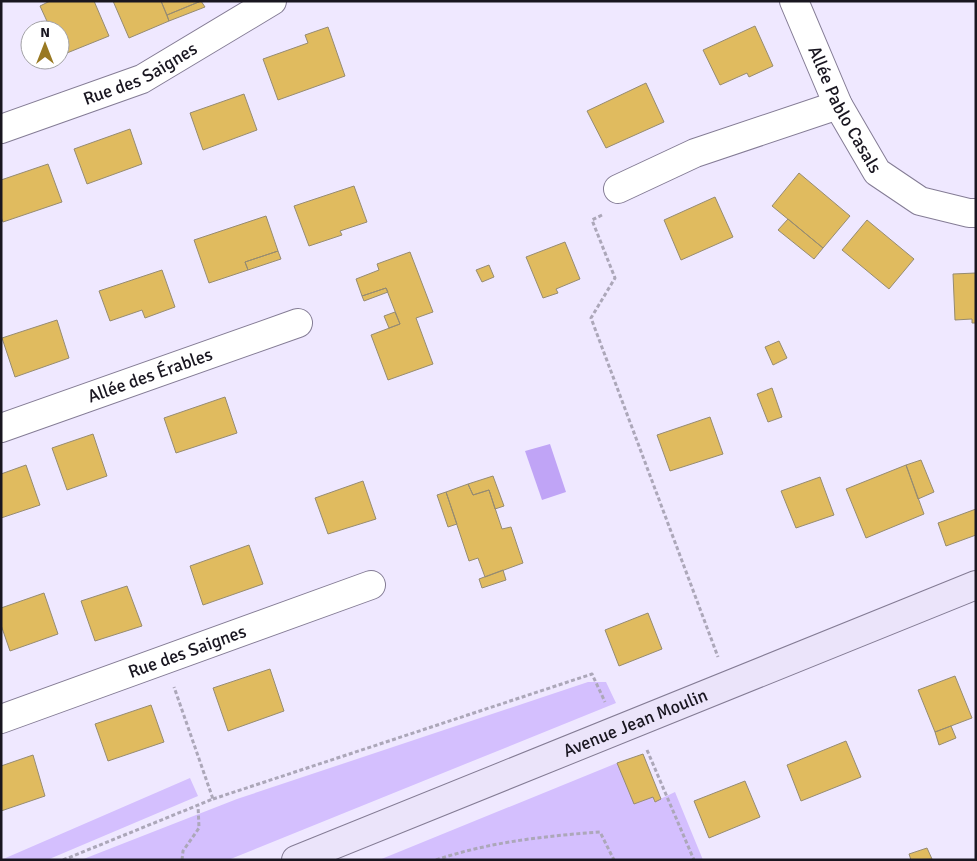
<svg xmlns="http://www.w3.org/2000/svg" width="977" height="861" font-family="Signika,sans-serif">
<rect width="100%" height="100%" fill="#efe8ff"/>
<path fill="#d4bffe" d="M588 682H606L616 703 228 860H81L237 799Z
M617 763 653 797 654 802 675 792 703 860H379Z
M190 778 198 796 47 860H1Z"/>
<path fill="#c0a4f6" d="M550 444 566 492 542 500 525 451Z"/>
<path fill="#e0bb5f" stroke="#968b71" d="M50 1H94L109 36 62 55 60 51V30H51L40 6Z
M113 1H161L169 21 129 38Z
M161 1H201L167 15Z
M201 1 205 7 169 21 167 15Z
M755 26 773 66 749 77 747 73 720 85 703 50Z
M328 27 345 76 278 100 263 59 308 43 305 35Z
M646 83 664 122 606 148 587 111Z
M244 94 257 130 203 150 190 113Z
M130 129 142 164 87 184 74 149Z
M48 164 62 202 3 222 1 217V180Z
M799 173 850 216 823 248 772 206Z
M354 186 367 222 340 231 342 235 309 246 294 206Z
M715 197 733 237 681 260 664 220Z
M266 216 278 251 245 262 248 270 209 283 194 240Z
M788 219 823 248 814 259 778 230Z
M867 220 914 259 889 289 842 250Z
M565 242 580 279 556 289 558 293 543 298 526 257Z
M278 251 281 259 248 270 245 262Z
M410 252 433 312 416 318 433 364 388 380 371 335 400 324 386 288 362 296 356 279 379 270 377 264Z
M489 265 494 277 482 282 476 270Z
M162 270 175 307 145 318 142 310 110 321 99 291Z
M976 273V323H972V319L955 320 953 274Z
M386 288 388 292 364 301 362 296Z
M395 312 400 324 389 328 384 316Z
M57 320 69 358 15 377 2 338Z
M779 341 787 358 773 365 765 347Z
M772 388 782 417 768 422 757 394Z
M225 397 237 433 176 453 164 418Z
M710 417 723 454 670 471 657 435Z
M93 434 107 476 67 490 52 448Z
M921 460 934 492 918 499 906 465Z
M26 465 40 505 1 518V474Z
M906 465 924 514 866 538 846 489Z
M493 476 504 506 495 509 489 490 473 495 468 484Z
M820 477 834 515 796 528 781 491Z
M363 481 376 519 328 534 315 498Z
M468 484 473 495 489 490 502 529 511 527 523 563 485 577 478 558 469 561 446 492Z
M446 492 457 524 448 527 437 495Z
M976 509V535L946 546 938 523Z
M249 545 263 584 203 605 190 566Z
M503 570 506 580 482 588 479 579Z
M127 586 142 626 95 641 81 601Z
M44 593 58 634 10 651 1 625V608Z
M648 613 662 649 619 666 605 630Z
M270 669 284 711 228 731 213 688Z
M955 676 972 718 935 732 918 690Z
M151 705 164 742 108 761 95 724Z
M951 726 956 738 939 745 935 732Z
M846 741 861 777 801 801 787 765Z
M643 754 661 799 655 802 653 797 634 804 617 763Z
M33 755 45 796 1 811V766Z
M745 781 760 817 709 838 694 801Z
M927 848 932 859 911 860 909 854Z"/>
<g fill="none" stroke-linecap="round" stroke-linejoin="round">
<g stroke="#847c95" stroke-width="30">
<g id="minor">
<path id="s1" d="M794 1 838 105 877 172 920 201 969 213H976"/>
<path id="s2" d="M1 129 142 79 272 1"/>
<path d="M618 189 695 153 838 105"/>
<path id="s3" d="M1 428 298 323"/>
<path id="s4" d="M1 719 371 585"/>
</g>
</g>
<g stroke="#847c95" stroke-width="30">
<g id="secondary">
<path id="s5" d="M296 860 976 585"/>
</g>
</g>
<path stroke="#aca7b9" stroke-width="3" stroke-dasharray="4 2.5" stroke-linecap="butt" d="M602 215 592 220 615 278 591 318 718 657
M647 750 694 860
M213 799 592 674 605 702
M63 860 213 799 174 687
M182 860 183 851 199 828 198 805
M436 860C489 842 545 836 600 832L614 860"/>
<use href="#minor" stroke="#fff" stroke-width="28"/>
<use href="#secondary" stroke="#ebe4fa" stroke-width="28"/>
</g>
<g text-anchor="middle" stroke-width="4" stroke-linejoin="round" paint-order="stroke">
<g font-size="18" fill="#191620" stroke="#fff">
<text dy="6" stroke="none"><textPath href="#s2" startOffset="150">Rue des Saignes</textPath></text>
<text dy="6" stroke="none"><textPath href="#s1" startOffset="120">Allée Pablo Casals</textPath></text>
<text dy="6" stroke="none"><textPath href="#s3" startOffset="158">Allée des Érables</textPath></text>
<text dy="6" stroke="none"><textPath href="#s4" startOffset="198">Rue des Saignes</textPath></text>
<text dy="6" stroke="none"><textPath href="#s5" startOffset="366">Avenue Jean Moulin</textPath></text>
</g>
</g>
<rect width="977" height="861" fill="none" stroke="#191620" stroke-width="5"/>
<g transform="translate(45 45)"><circle r="24" fill="#ffffff" stroke="#a3a2a6"/>
<path d="M0-4L9 19L0 12L-9 19Z" fill="#997922"/>
<text y="-8" font-size="14" font-weight="bold" text-anchor="middle" fill="#191620">N</text>
</g>
</svg>
